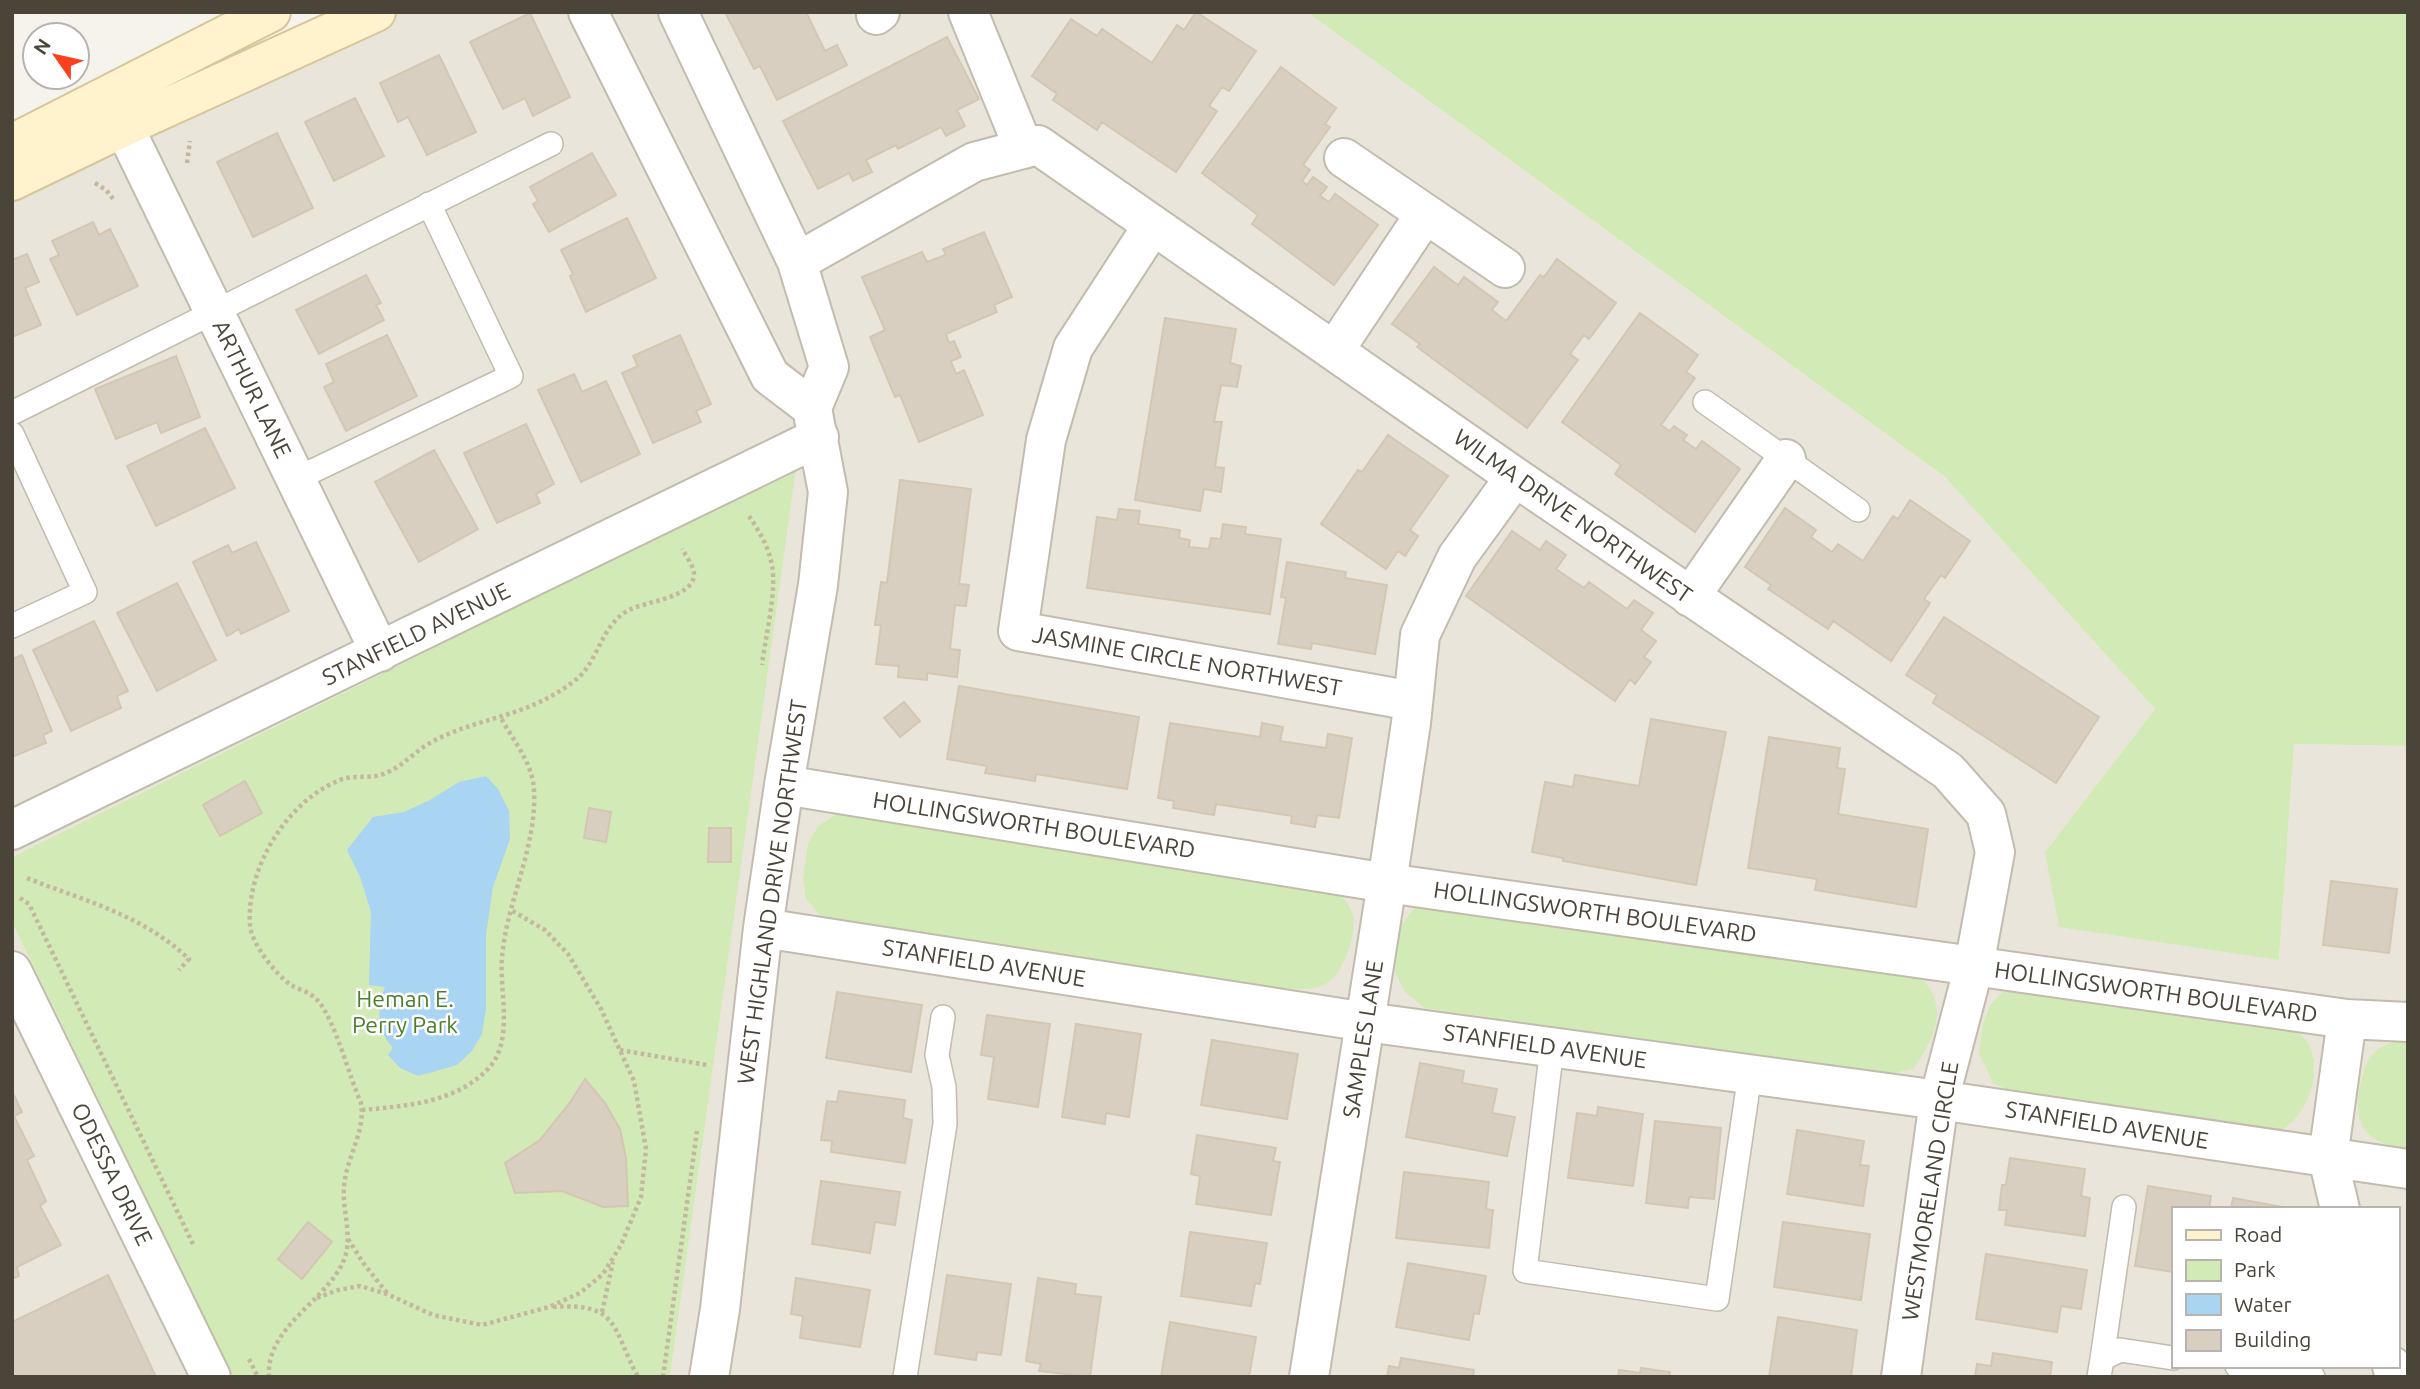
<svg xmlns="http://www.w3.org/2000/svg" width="2420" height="1389" font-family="Ubuntu,sans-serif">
<rect width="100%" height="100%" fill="#f6f3ec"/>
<path fill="#eae5da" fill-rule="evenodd" d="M362 12H1307L1945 477 2155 709 2045 852 2279 960 2294 744 2408 746V1377H670L795 468 12 857V190ZM2173 1209H2397V1366H2173Z
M12 922 233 1377H12Z"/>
<path fill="#d2eab5" d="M1307 12H2408V746L2294 744 2279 960 2059 927 2045 852 2155 709 1945 477Z
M796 468 670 1377H233L12 922V857Z
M855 812 1331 887C1339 894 1348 901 1352 912 1359 932 1343 976 1324 985 1310 991 1295 988 1280 988L851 925 821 916 806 899 803 878 808 844 818 826 837 814Z
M1418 904 1911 970C1952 999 1938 1034 1913 1069L1885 1075 1425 1008 1405 992 1395 972V946L1402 924Z
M2006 989 2282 1022C2293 1029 2305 1035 2310 1047 2323 1076 2305 1119 2278 1132L2015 1093 1993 1083 1979 1053 1983 1024 1991 1004Z
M2404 1039 2408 1040V1149C2366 1145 2351 1124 2361 1082 2363 1072 2366 1061 2374 1053 2382 1045 2393 1042 2404 1039Z"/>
<path fill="#a9d4f2" d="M486 776 498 789 509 811 510 839 493 887 486 934V1009L482 1034 472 1051 457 1065 418 1076 400 1068 388 1055 393 1048C377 1030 376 1009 385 987L369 985 371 912 360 877 347 850 373 817 404 812 430 800 459 782Z"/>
<path fill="#d8cfc1" stroke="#d3c7b4" stroke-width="2" d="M725 12H806L825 51 837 45 847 65 777 100 760 66 754 69Z
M1196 12 1256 51 1229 91 1222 87 1209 106 1217 111 1176 172 1102 122 1097 130 1053 100 1057 94 1032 76 1071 19 1097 36 1102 29 1152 63 1177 25 1184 30Z
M530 13 570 97 533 116 525 98 503 109 470 42Z
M947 37 979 99 957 110 965 126 946 136 941 127 898 149 896 145 866 160 872 172 853 181 849 173 818 189 783 121Z
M439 55 476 132 427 155 408 117 398 122 380 83Z
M1281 67 1336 108 1325 124 1330 127 1303 165 1310 170 1302 181 1307 185 1313 177 1327 187 1320 196 1329 202 1335 194 1378 225 1334 285 1252 224 1258 215 1202 173Z
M355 98 384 156 334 181 305 122Z
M277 133 313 208 253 237 217 162Z
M592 153 616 195 549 232 533 204 538 201 530 187Z
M627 218 656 278 586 312 570 276 573 274 561 250Z
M93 222 99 235 110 229 138 286 77 315 50 259 59 255 52 241Z
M984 232 1012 297 994 305 997 312 946 334 949 343 954 341 961 357 951 361 956 374 964 370 983 415 919 442 900 395 895 397 870 337 885 330 862 277 922 252 927 262 946 255 943 249Z
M27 254 39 282 25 288 41 325 12 337V260Z
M1557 259 1616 303 1589 339 1584 335 1570 354 1578 360 1527 428 1417 347 1420 344 1392 324 1434 267 1458 285 1464 277 1498 302 1492 310 1506 321 1540 275 1544 277Z
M366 275 381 303 376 305 384 320 319 354 296 310Z
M1640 313 1698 355 1686 372 1695 378 1661 425 1670 431 1674 426 1687 435 1683 440 1696 449 1702 441 1740 469 1695 532 1615 474 1621 465 1562 422Z
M1165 318 1236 329 1230 363 1241 366 1237 387 1221 385 1214 422H1222L1215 467 1224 468 1221 492 1204 489 1200 511 1135 500Z
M387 335 417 396 346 431 324 387 334 382 326 364Z
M680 335 711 404 696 411 701 422 653 443 622 373 638 366 633 356Z
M176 356 200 417 161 433 157 422 116 439 95 389Z
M574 374 582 392 606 381 640 454 581 482 538 390Z
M526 424 554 484 536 494 540 503 497 523 464 453Z
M205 428 235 488 156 526 127 466Z
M1388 435 1448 476 1410 530 1418 536 1405 556 1398 551 1386 569 1321 524 1358 470 1362 472Z
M434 450 478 529 419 562 375 482Z
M900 480 971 489 959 584 969 585 966 606 955 605 950 649 960 650 957 677 927 673V680L898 677 899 666 876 664 881 625H875L881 582 887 583Z
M1910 500 1970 541 1945 578 1941 575 1924 599 1930 603 1891 661 1833 621 1828 629 1768 589 1771 585 1745 567 1785 508 1816 530 1811 537 1832 552 1838 544 1863 561 1893 516 1898 519Z
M1119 509 1140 511 1138 524 1180 530 1179 538 1190 540 1189 547 1209 549 1211 538 1221 539 1223 524 1246 527 1245 534 1281 539 1270 614 1087 588 1097 517 1117 520Z
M1512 531 1540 550 1546 541 1566 555 1556 569 1584 588 1589 582 1627 609 1634 600 1653 613 1641 630 1656 641 1644 657 1651 662 1635 684 1630 679 1615 701 1466 596Z
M256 542 289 611 241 634 239 629 227 636 193 562 228 545 232 553Z
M1287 562 1346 572 1345 578 1387 585 1375 654 1312 643 1311 649 1278 644 1286 598 1281 597Z
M177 583 216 660 157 691 117 613Z
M1944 617 2099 717 2056 783 1933 703 1937 695 1906 675Z
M94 621 128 691 117 696 121 708 71 731 33 650Z
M22 655 52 731 43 735 46 743 12 757V659Z
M959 686 1139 717 1127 789 1036 774 1035 781 985 773 987 766 947 759Z
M904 702 920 721 900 737 884 718Z
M1651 719 1726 732 1696 885 1563 861V858L1532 852 1545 782 1573 787 1575 775 1639 786Z
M1170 723 1260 737 1262 723 1283 727 1280 741 1326 748 1328 734 1352 738 1339 818 1317 815 1315 827 1291 823 1292 816 1216 804 1214 815 1173 808 1174 801 1158 798Z
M1769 737 1840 748 1837 768 1845 769 1838 814 1928 829 1916 907 1815 890 1817 879 1748 868Z
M245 781 262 813 220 836 203 805Z
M589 808 611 812 606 842 584 838Z
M709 828H731V862H708Z
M2331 881 2397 889 2389 953 2323 945Z
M837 992 922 1005 911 1072 826 1058Z
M987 1015 1050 1024 1038 1107 988 1099 994 1057 981 1055Z
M1076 1024 1141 1034 1129 1117 1106 1113 1105 1124 1062 1117Z
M1212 1040 1298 1054 1287 1119 1201 1105Z
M1420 1063 1464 1071 1462 1083 1497 1089 1492 1113 1515 1117 1507 1156 1406 1137Z
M585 1079 605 1103 620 1129 626 1158 628 1206 603 1207 562 1191 515 1193 505 1163 540 1140 569 1104Z
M12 1091 22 1112 14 1116 34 1156 27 1160 46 1201 40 1206 61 1245 17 1267 19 1276 12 1279Z
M839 1091 905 1100 903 1118 912 1120 905 1163 831 1152 832 1141 821 1140 827 1101 837 1102Z
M1598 1107 1643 1114 1633 1186 1568 1178 1577 1113 1597 1116Z
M1655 1121 1721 1128 1714 1199 1689 1197 1688 1208 1646 1203Z
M1797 1130 1864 1141 1860 1165 1869 1166 1863 1206 1787 1194Z
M1197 1135 1276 1148 1273 1161 1280 1162 1271 1215 1196 1204 1200 1176 1191 1174Z
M2010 1158 2085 1169 2081 1196 2090 1198 2085 1236 2005 1225 2007 1210H1999L2002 1185H2006Z
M1404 1172 1489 1182 1486 1209 1493 1210 1489 1248 1396 1238Z
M821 1181 900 1192 895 1225 875 1222 870 1253 812 1244Z
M2148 1186 2211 1196 2209 1209H2173V1272L2135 1266Z
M2233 1198 2293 1209H2231Z
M308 1222 332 1242 302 1279 278 1259Z
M1783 1222 1870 1234 1861 1300 1774 1287Z
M1190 1232 1267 1243 1260 1284 1255 1283 1251 1306 1181 1296Z
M1986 1254 2087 1270 2081 1309 2061 1306 2057 1332 1976 1319Z
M1408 1263 1486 1276 1479 1314 1474 1313 1469 1340 1396 1327Z
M108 1275 156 1377H12V1322Z
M947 1275 1011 1284 1001 1355 977 1352 976 1360 935 1354Z
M796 1278 870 1290 860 1347 800 1338 803 1316 791 1314Z
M1038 1278 1076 1284 1075 1294 1101 1297 1090 1377 1039 1371 1041 1364 1026 1361Z
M1778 1317 1857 1330 1851 1377H1769Z
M1170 1322 1256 1337 1249 1377H1161Z
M1993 1353 2052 1362 2050 1377H1975L1977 1364 1991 1366Z
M1401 1358 1474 1370 1473 1377H1387L1389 1366 1399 1368Z
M1641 1368 1670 1372 1669 1377H1618L1619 1370 1640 1373Z"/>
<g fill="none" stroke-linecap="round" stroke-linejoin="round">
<g stroke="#c2bbae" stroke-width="26">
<path id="lane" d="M1705 402 1858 510
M12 413 551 144
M12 434 85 592 12 626
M296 479 511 376 429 204
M1552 1047 1525 1271 1717 1299 1750 1074
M2102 1359 2124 1207
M2237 1366 2313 1377
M905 1377 945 1124 944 1087 937 1055 943 1017
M2099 1377 2102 1359 2120 1350 2173 1358"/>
</g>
<g stroke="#c2bbae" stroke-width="42">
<path id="street" d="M588 12 770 376 812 408
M678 12 797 262 829 367 812 408 828 492 818 585 784 785 763 928 720 1309 709 1377
M968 12 1024 149
M876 15 880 12
M124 127 380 652
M1344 158 1505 268
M1153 225 1073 348 1046 440 1018 631 1413 701
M797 262 974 162 1038 145 1515 477 1948 771 1986 814 1995 852 1974 966 1939 1100 1901 1377
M1334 351 1425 214
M1690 597 1786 459
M784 785 1387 883 2347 1019 2408 1022
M12 830 819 437
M763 928 1366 1022 1939 1100 2408 1169
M12 971 211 1377
M2340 1209 2328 1158 2347 1019
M2392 1366 2395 1377
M1309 1377 1387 883 1411 723 1420 635 1457 557 1515 477"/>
</g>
<g stroke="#d6c79b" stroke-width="42">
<path id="secondary" d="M12 144 271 12
M12 181 124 127 376 12"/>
</g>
<path stroke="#c4b79f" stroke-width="4.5" stroke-dasharray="3.5 3.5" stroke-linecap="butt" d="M187 163 190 141
M95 183 106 190 114 200
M749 516C759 531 769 547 772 566 777 592 765 638 762 665
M27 878C87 902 141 914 189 959L179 970
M20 898 29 904 193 1244
M620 1050 707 1065
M362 1110C406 1106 454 1103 487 1070 515 1042 499 993 502 957 507 900 537 848 534 790 533 764 513 740 501 718
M348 1239 364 1264 387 1293
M317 1298 338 1290 360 1286 387 1294 433 1315 482 1325 549 1307 580 1293 603 1274 621 1245 641 1197 646 1149 634 1081 601 1009 568 954 545 930 511 910
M553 1307C620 1302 612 1329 638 1377
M602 1312 613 1262
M249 1359 258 1377
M269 1377C265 1328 326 1301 343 1262 354 1239 342 1211 344 1187 346 1158 366 1131 361 1103 349 1076 335 1020 318 1001 312 993 300 990 291 985 276 975 251 943 250 925 246 868 287 801 340 780 354 774 371 780 386 773 403 766 415 751 430 743 468 721 514 718 553 695 565 688 578 680 586 669 601 648 605 623 629 610 646 601 695 598 694 573 693 565 686 556 682 549
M663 1377 697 1131"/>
<use href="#lane" stroke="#fff" stroke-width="23"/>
<use href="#street" stroke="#fff" stroke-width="38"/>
<use href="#secondary" stroke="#fff3cd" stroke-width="38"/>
</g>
<g text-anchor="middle" stroke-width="5" stroke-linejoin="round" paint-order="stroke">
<g font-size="23" fill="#4b4439" stroke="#fff">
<text transform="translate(252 389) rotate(64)" y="8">ARTHUR LANE</text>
<text transform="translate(1573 516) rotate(35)" y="8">WILMA DRIVE NORTHWEST</text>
<text transform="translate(416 634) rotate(-26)" y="8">STANFIELD AVENUE</text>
<text transform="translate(1187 661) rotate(10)" y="8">JASMINE CIRCLE NORTHWEST</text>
<text transform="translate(1034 825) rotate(9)" y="8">HOLLINGSWORTH BOULEVARD</text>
<text transform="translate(772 892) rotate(-82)" y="8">WEST HIGHLAND DRIVE NORTHWEST</text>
<text transform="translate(1595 912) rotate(8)" y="8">HOLLINGSWORTH BOULEVARD</text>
<text transform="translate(984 963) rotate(9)" y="8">STANFIELD AVENUE</text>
<text transform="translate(2156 992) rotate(8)" y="8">HOLLINGSWORTH BOULEVARD</text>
<text transform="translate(1363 1039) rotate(-81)" y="8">SAMPLES LANE</text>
<text transform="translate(1545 1046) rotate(8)" y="8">STANFIELD AVENUE</text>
<text transform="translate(2107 1125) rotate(9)" y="8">STANFIELD AVENUE</text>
<text transform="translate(112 1174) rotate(64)" y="8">ODESSA DRIVE</text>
<text transform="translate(1930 1191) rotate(-81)" y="8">WESTMORELAND CIRCLE</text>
</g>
<g font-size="23" fill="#4a7f2a" stroke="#fff">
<text x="405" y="1007">Heman E.<tspan x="405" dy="26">Perry Park</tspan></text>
</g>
</g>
<rect width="2420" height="1389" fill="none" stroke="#4b4439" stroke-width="28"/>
<rect x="2172" y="1207" width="228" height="161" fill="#ffffff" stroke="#b7b4b0" stroke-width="2"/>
<rect x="2186" y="1230" width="35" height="10" fill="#fff3cd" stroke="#b7b4b0" stroke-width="2"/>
<text x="2234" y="1242" font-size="21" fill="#4b4439">Road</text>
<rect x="2186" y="1260" width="35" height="21" fill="#d2eab5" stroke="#b7b4b0" stroke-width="2"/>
<text x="2234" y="1277" font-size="21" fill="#4b4439">Park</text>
<rect x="2186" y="1294" width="35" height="21" fill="#a9d4f2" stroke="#b7b4b0" stroke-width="2"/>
<text x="2234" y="1312" font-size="21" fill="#4b4439">Water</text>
<rect x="2186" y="1330" width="35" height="21" fill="#d8cfc1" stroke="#b7b4b0" stroke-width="2"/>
<text x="2234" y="1347" font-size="21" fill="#4b4439">Building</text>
<g transform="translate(56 56) rotate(304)"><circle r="33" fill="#ffffff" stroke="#b7b4b0" stroke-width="2"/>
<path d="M0-5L12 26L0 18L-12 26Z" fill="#fc3f1d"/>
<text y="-10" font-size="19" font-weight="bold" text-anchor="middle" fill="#4b4439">N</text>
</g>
</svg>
